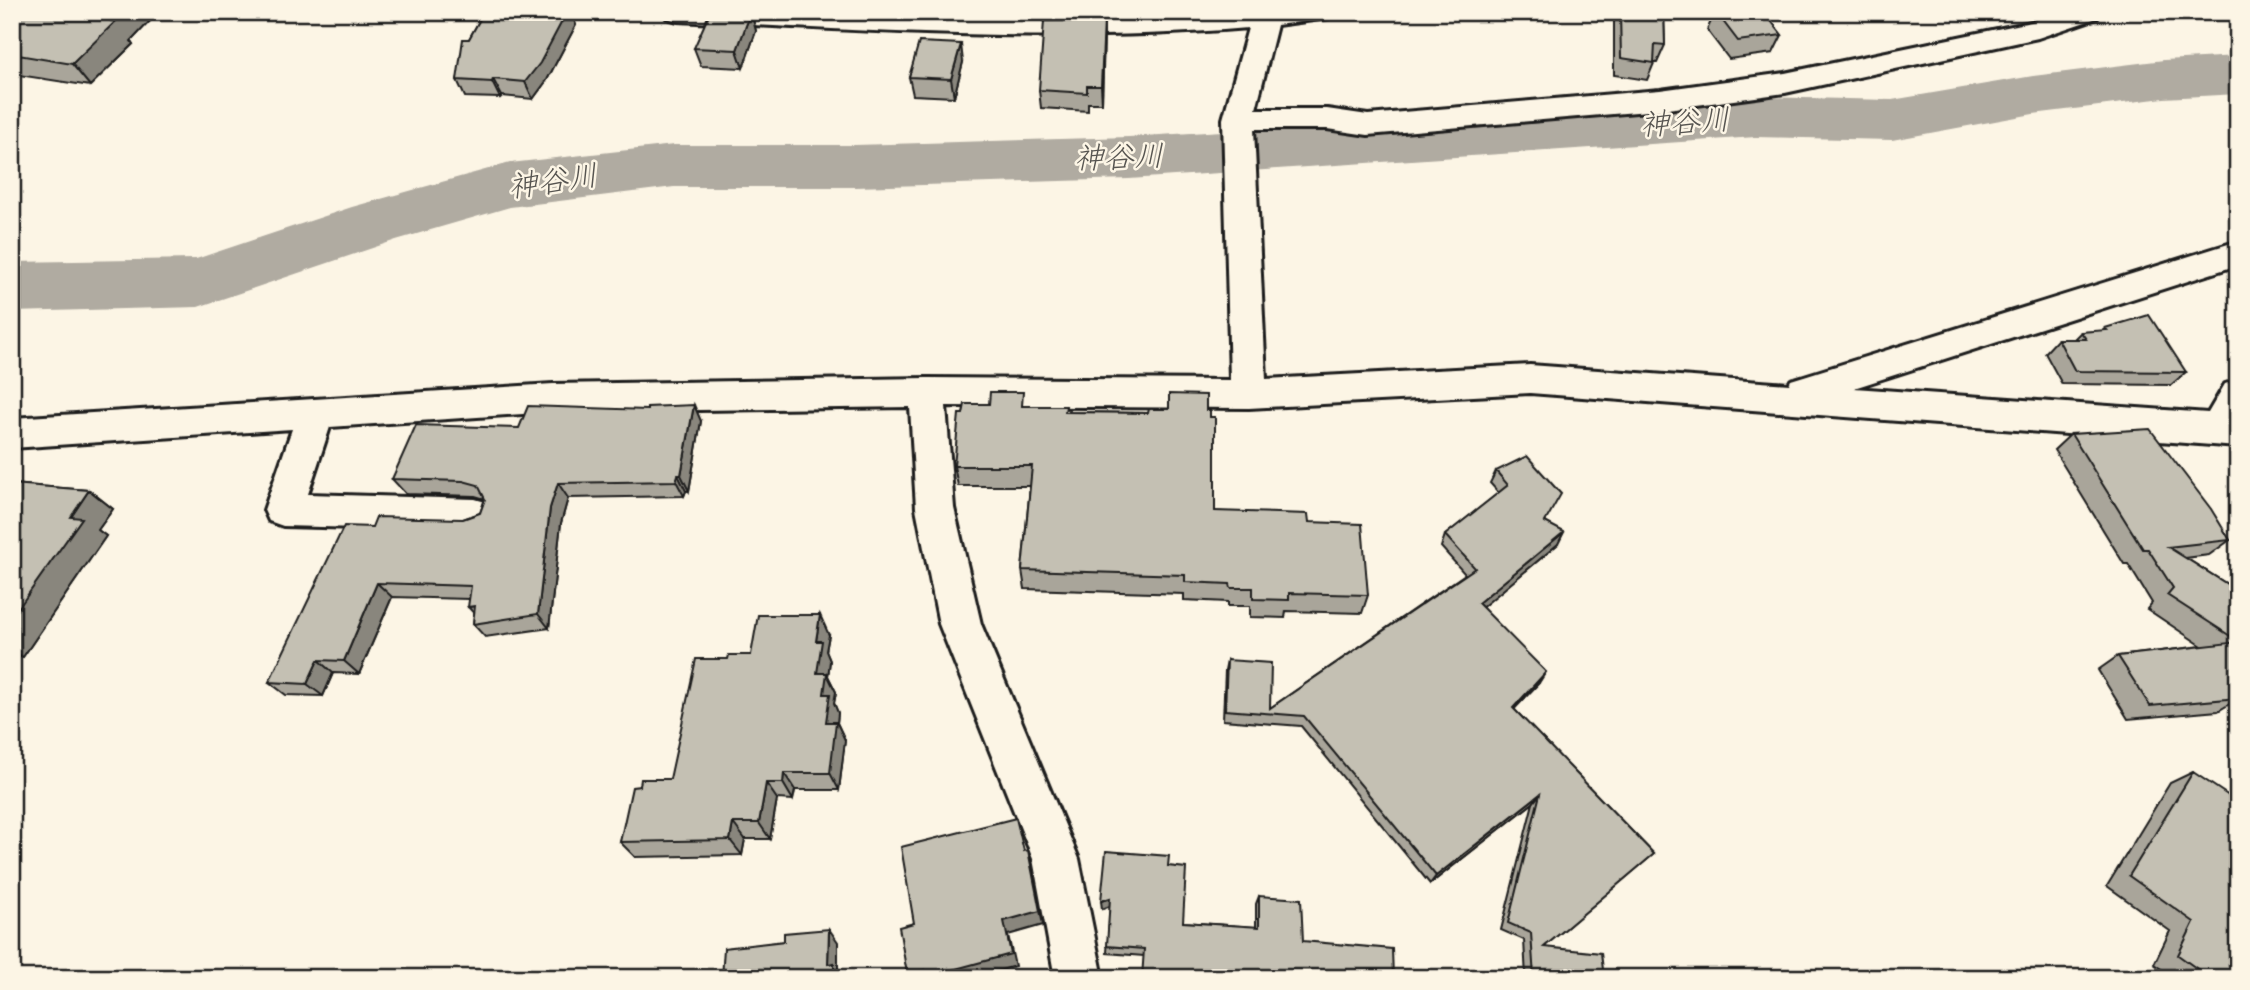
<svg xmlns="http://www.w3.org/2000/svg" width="2250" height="990" font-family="'Indie Flower','Klee One',sans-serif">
<rect width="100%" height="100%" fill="#fcf5e5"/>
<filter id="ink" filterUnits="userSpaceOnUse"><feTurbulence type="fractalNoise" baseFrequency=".0143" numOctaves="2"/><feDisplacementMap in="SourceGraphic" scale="14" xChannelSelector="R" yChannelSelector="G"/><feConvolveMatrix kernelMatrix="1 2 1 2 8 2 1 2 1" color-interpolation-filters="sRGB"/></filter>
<g filter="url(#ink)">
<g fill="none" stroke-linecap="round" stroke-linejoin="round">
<path fill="#b0aba1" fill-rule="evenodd" d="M2238 56V94L2164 98 2033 114 1892 140 1756 137 1129 179 855 187H674L510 207 396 240 198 307 12 312V262L196 259 352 207 510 163 674 145H855L1129 137 1756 97 1892 100 2033 76 2164 60Z"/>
<g stroke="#1c1c1c" stroke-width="6">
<path id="minor" d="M663 12H829L1026 19 1219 12H1332L1328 18 1277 25 1256 109H1327L1368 115 1660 90 1785 73 2031 22 2058 12H2101L2097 18 2038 38 1785 93 1660 110 1368 135 1327 129H1254L1266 379 1530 365 1789 384 1791 380 1804 376 2238 241V265L1854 388 2208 413 2225 384 2238 380V447L1530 393 1249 408 946 406 954 508 981 624 1079 859 1103 978H1055L1033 859 939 624 916 508 910 407 553 412 330 427 308 494 475 499 489 503 494 515 489 527 475 531 283 526 269 521 264 510 292 429 12 448V418L553 384 927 378 1230 380 1223 119 1248 28C1057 44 868 31 677 21L667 18Z"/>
</g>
<use href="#minor" fill="#fcf5e5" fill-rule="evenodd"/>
</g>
<path fill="#a9a59a" stroke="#1c1c1c" stroke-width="2" d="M12 12 150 21 131 41 133 44 90 86 12 74Z
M484 12H571L576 25 547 80 533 99 502 96 500 98 465 97 457 80 469 39Z
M751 12 756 31 743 68 701 66 694 48Z
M915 12H958V14Z
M1046 12H1106V13L1046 16Z
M1614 12H1664L1665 45 1657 63H1654L1647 80 1614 75Z
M1715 12H1764L1782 35 1773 53 1729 59 1707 30Z
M1104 20 1102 103H1088V111L1041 108 1039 90Z
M963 62 954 97 913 95 909 77Z
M2105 328 2186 372 2171 385 2062 384 2045 353 2058 339H2074L2081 332 2103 331Z
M1025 406 1066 412 1148 413 1206 410 1215 511 1309 522 1368 595 1362 613 1286 611 1285 618 1250 617V606H1228V602L1184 600V594L1025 589 1022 570 1030 486H958L954 466 963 414Z
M701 421 689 491H686L684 496 568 498 561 523 549 628 485 637 473 624 474 614 469 599 392 597 359 674 333 673 323 696 286 695 269 682 372 527 463 519 480 513 485 499 475 496 406 494 392 479Z
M2071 434 2230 540 2209 555 2186 558 2238 591V699L2218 711 2128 719 2098 670 2118 656 2202 646 2147 609 2152 603 2128 564H2124L2054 450Z
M1496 471 1546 522 1558 544 1482 607 1539 683 1514 709 1654 854 1544 947 1604 978H1526L1524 940 1501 930 1533 803 1430 884 1301 726 1223 720 1225 670 1227 660 1270 708 1465 574 1441 547 1445 535 1499 493 1490 483Z
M12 484 89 490 113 509 98 530 106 536 23 657 12 656Z
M829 635 826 651 830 661 828 676 836 692 834 703 838 713 837 723 845 740 839 790H795L793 800 777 799 770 839H745L742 855 635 857 620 842 640 786 670 779 728 659 751 655Z
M2193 772 2238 978H2174L2154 964 2170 931 2107 886 2170 783Z
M1168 866 1183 922 1256 927V904L1259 896 1303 941 1144 956 1107 953 1110 906 1102 909Z"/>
<path fill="#89867d" stroke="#1c1c1c" stroke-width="2" d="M121 12H143L150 21 131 41 133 44 90 86 72 64Z
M567 12H571L576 25 547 80 533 99 525 82Z
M751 12 756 31 743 68 737 50Z
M1104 20V38L1102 103 1101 86Z
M961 44 963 62 954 97 951 79Z
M493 79 502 96 500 98 492 82Z
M694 405 701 421 689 491 681 475Z
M678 475 686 491 684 496 676 481Z
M558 483 568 498 561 523 549 628 538 614 550 508Z
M89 490 113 509 98 530 106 536 23 657 12 650V617L71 517Z
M1564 532 1558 544 1473 615 1478 603Z
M377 583 392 597 359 674 344 661Z
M475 606 481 621 468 607Z
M820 615 829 635 826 651 830 661 828 676 836 692 834 703 838 713 837 723 845 740 839 790 830 773 824 694 817 673 816 641Z
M318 660 333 673 323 696 307 684Z
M1546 672 1539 683 1506 718 1513 708Z
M784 773 795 790 793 800 783 783Z
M766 783 777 799 770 839 759 823Z
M1540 794 1533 803 1430 884 1436 876Z
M733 823 745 839 742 855 730 840Z
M1028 850 1043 925 1008 935 1015 966 974 978H909L907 974 924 970 1004 921Z
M1110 898V906L1102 909 1101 901Z
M829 929 838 942V968L844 975V978H834L828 964Z"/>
<path fill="#c4c0b3" stroke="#1c1c1c" stroke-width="2" d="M12 12H121L112 21H116L72 64 12 54Z
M484 12H567L540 63 525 82 493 79 492 82 457 80 463 39H469Z
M710 12H751L737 50 694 48Z
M1620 12H1664L1665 45 1655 44 1654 63 1621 58Z
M1716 12H1764L1782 35 1738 41Z
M1104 20 1101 86H1087V93L1039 90 1044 21Z
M919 42 961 44 951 79 909 77Z
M2149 315 2186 372 2075 371 2058 339H2086L2081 332 2107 330 2105 328Z
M990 392H1023L1022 406H1066L1065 412 1148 413 1149 409H1169V394L1206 395V410H1210V417H1215V511L1308 514 1309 522 1362 524 1368 595 1289 593V600L1253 599V588H1231L1230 584 1185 582V575L1022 570 1032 466H954L959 414H963L965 404H989Z
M694 405 681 475H678L676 481 558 483 550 508 538 614 473 624 475 606 468 607 471 586 377 583 344 661 318 660 307 684 269 682 344 526 372 527 376 517 463 519 480 513 485 499 478 485 463 481 392 479 416 425 519 428 528 406 647 410V407Z
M2150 429 2211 509 2230 540 2168 547 2238 591V641L2167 595 2173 588 2148 549H2143L2071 434Z
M1527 456 1561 494 1545 522 1564 532 1478 603 1546 672 1513 708 1654 854 1544 947 1601 953 1604 978H1534L1531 933 1508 923 1540 794 1436 876 1304 716 1225 710 1227 660 1271 663 1270 708 1475 568 1445 535 1508 485 1496 471Z
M12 484 89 490 71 517 82 518 12 617Z
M758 615H820L816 641H822L817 673H827L824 694H830L826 722H836L830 773H784L783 783H766L759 823H733L730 840 620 842 632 787 640 786 641 779H670L696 659H728L729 655H751Z
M2238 642V698L2150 706 2118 656Z
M2193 772 2238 802V978H2210L2178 955 2194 922 2129 876Z
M1016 818 1024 851 1028 850 1040 911 1004 921 1011 954 926 977 924 970 907 974 899 927 914 923 901 847Z
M1106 851 1169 856 1168 866 1186 868 1183 922 1259 927V896L1301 899 1303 941 1392 949 1393 978H1142L1144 949 1107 946 1110 898 1101 901Z
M829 929 828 964 834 963V978H722L724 948 784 941V933Z"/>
</g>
<g text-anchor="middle" stroke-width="5" stroke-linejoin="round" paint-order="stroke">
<g font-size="30" font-style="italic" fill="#575551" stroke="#fcf5e5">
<text transform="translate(1685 122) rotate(-4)" y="10">神谷川</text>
<text transform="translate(1119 157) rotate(-2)" y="10">神谷川</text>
<text transform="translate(553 181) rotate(-8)" y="10">神谷川</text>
</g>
</g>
<rect width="2250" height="990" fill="none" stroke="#fcf5e5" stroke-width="42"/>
<rect x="21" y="21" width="2208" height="948" fill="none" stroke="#1c1c1c" stroke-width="2.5" filter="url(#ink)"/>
</svg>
